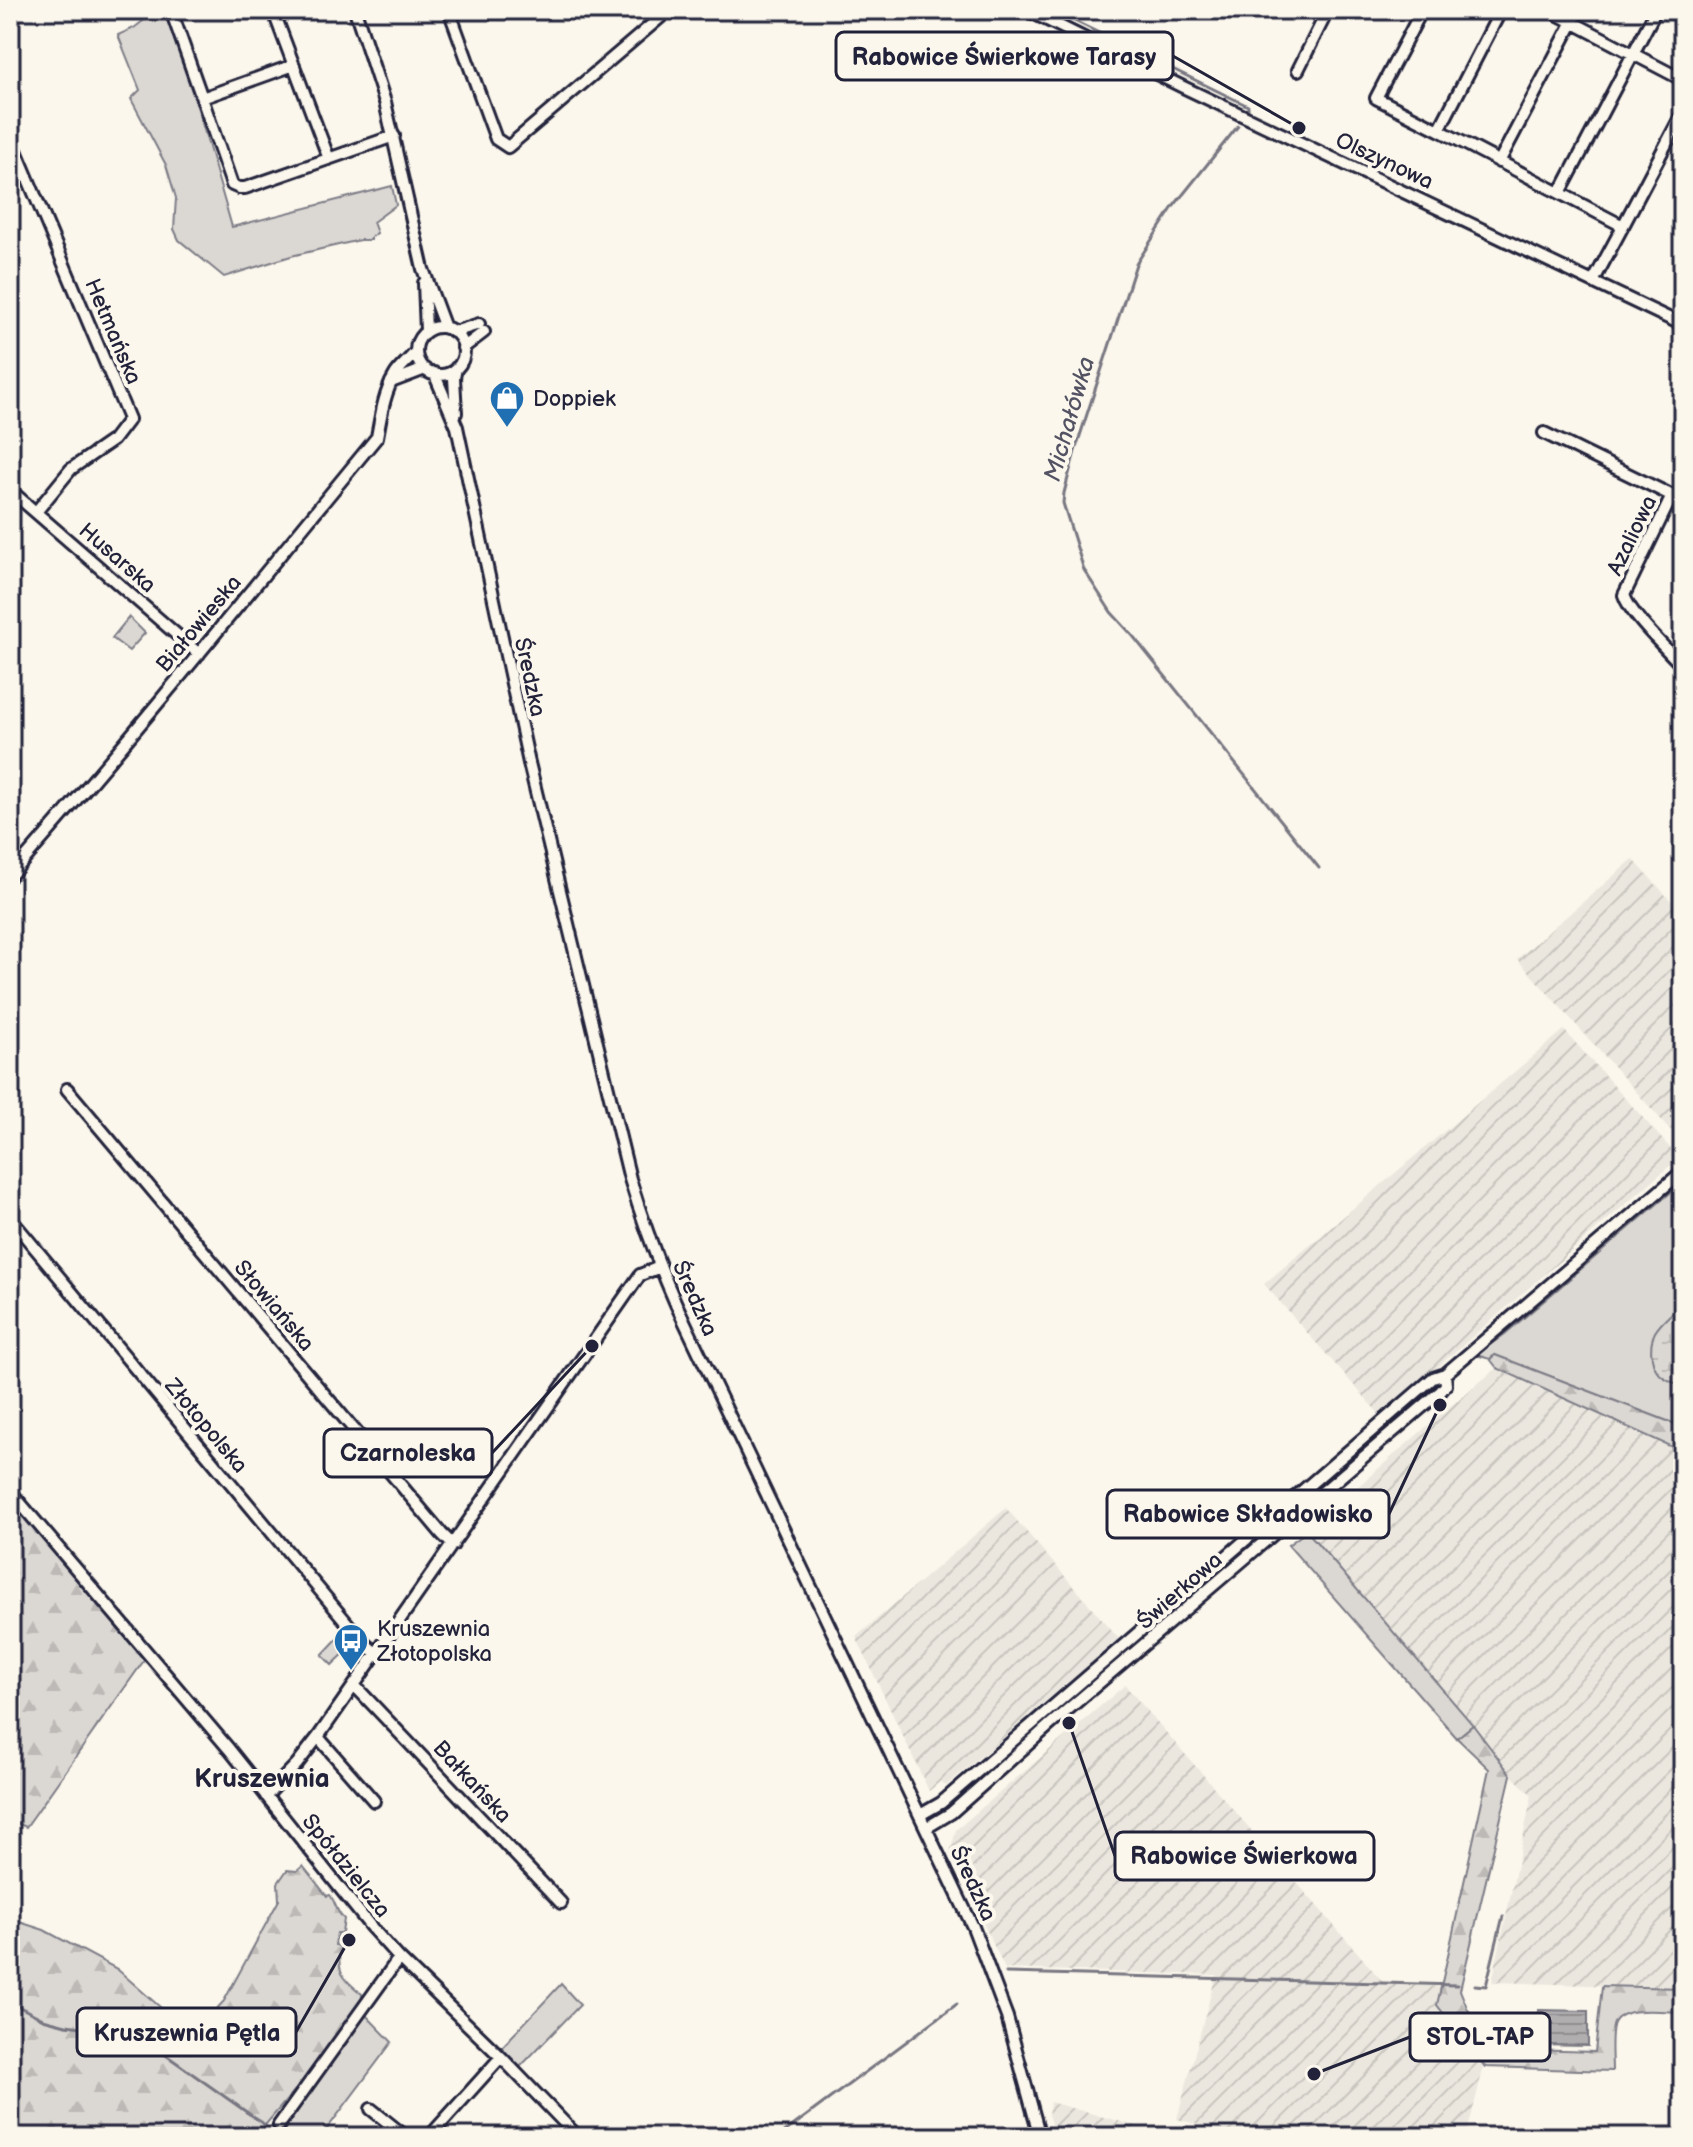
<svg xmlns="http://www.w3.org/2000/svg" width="1693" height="2147" font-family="'Balsamiq Sans',sans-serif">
<defs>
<pattern id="industrial-furrows" width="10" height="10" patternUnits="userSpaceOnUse" patternTransform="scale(2)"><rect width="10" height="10" fill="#ebe7df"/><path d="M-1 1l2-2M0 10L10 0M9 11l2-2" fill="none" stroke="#c9c6c0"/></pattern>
<pattern id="forest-firs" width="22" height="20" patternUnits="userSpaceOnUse" patternTransform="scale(2)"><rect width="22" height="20" fill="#dbd8d3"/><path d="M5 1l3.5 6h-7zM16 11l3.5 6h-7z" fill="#bcb9b6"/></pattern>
<pattern id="wetland-marsh" width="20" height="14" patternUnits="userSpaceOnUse" patternTransform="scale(2)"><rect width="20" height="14" fill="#dbd8d3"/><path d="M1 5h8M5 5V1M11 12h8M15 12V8" fill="none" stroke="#bcb9b6"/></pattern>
<pattern id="water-rules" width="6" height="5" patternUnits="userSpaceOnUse" patternTransform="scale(2)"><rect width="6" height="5" fill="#b1aeb0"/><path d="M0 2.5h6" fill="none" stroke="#908d90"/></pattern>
</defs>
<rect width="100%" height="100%" fill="#fbf7ec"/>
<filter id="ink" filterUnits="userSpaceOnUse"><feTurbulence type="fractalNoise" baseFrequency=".0125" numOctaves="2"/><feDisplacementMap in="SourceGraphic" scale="16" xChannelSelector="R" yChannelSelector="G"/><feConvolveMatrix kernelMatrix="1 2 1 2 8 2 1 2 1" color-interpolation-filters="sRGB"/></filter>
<g filter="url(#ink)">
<path fill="url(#industrial-furrows)" d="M1633 859 1683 914V1144L1517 959Z
M1564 1030 1679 1158 1381 1416 1264 1284Z
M1497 1368 1683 1452V1988L1492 1982 1532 1795 1511 1775 1473 1725 1307 1531 1441 1414Z
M1006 1508 1119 1639 946 1786 941 1781 929 1791 856 1637Z
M1125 1685 1384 1983 1441 1987 1436 2005 1484 2066 1466 2137H1241L1177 2119 1216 1975 1005 1969 950 1853 956 1830Z
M1050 2102 1161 2133 1175 2137H1055L1048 2114Z"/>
<path fill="#dbd8d3" stroke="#7e7d87" stroke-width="2" d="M157 10H165L198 109 232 227 392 186 396 205 373 222 377 233 371 237V240H360L291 256 224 277 179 240 174 229 176 198 166 165 131 99 140 90 118 35 134 28Z
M129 617 145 633 129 651 112 638Z
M1683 1182V1427L1495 1355 1490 1359 1476 1355 1505 1334Z
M1307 1531 1473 1725 1457 1738 1288 1545Z
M338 1638 349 1649 332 1665 322 1655Z
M561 1984 580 2005 520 2067 501 2048Z
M361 2010 392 2042 321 2137H275L302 2102 311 2079Z"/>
<path fill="url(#forest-firs)" stroke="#7e7d87" stroke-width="2" d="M1495 1355 1683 1427V1452L1497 1368 1490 1359Z
M10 1499 145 1659 26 1827 10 1820Z
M1473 1725 1511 1775 1460 1990 1468 2010 1516 2059 1529 2060 1530 2050 1595 2052 1602 1986 1683 1988V2012C1665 2012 1618 2004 1613 2026 1610 2039 1612 2057 1612 2071L1485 2067 1437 2005 1489 1769 1457 1738Z
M303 1866 327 1896 330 1895C336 1903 336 1912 344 1919L342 1933H337L335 1945 340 1946C337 1973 342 1978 362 1994L361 2010 353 2022 255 2137H10V1914L13 1920 44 1930 117 1969 169 2015 200 2027 224 2001 279 1900 278 1883 287 1870 297 1871Z"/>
<path fill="url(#wetland-marsh)" stroke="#7e7d87" stroke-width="2" d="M1681 1304 1683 1306V1381L1677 1384C1663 1378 1655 1374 1652 1358 1647 1330 1663 1323 1681 1304Z"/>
<path fill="url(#water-rules)" stroke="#787681" stroke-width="2" d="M1538 2010 1588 2011V2046L1537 2045Z"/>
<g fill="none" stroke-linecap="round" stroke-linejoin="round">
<path stroke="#787681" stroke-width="3" d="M1052 10 1238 101 1248 106V111
M1238 126 1173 207 1136 264 1075 451 1064 493 1063 503 1084 570 1111 612 1133 636 1319 868
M1006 1973 1457 1985
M1475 1985 1486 1986 1503 1916
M10 2002 43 2019 66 2025 136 2034 265 2125
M278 2135 282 2137
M778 2137 957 2004"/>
<g stroke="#22223b" stroke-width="16">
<path id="minor" d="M174 10 173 16 202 98
M273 10 329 159
M355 10 385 102 423 269 445 328
M449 10 496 139 508 147 669 10
M1027 10 1183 87 1683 325
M1422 10 1376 98 1439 130
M1501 10 1439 130 1623 226 1593 282
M1549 10 1683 80
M294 65 202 98 232 185 239 188H245L394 136
M1298 70 1328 10
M10 136 129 419 113 440 71 469 36 512
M1499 162 1579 10
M1560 193 1656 10
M1623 226 1683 112
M424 283 426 331
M416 351a24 24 0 1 1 48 0a24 24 0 1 1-48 0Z
M454 332 479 324
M463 348 484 332
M434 373 457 427 529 763 630 1179C643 1222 658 1263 676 1304L973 1927 1007 2017 1040 2137
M391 382 425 369
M456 413 454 378 456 368
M1544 433 1683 501
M10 490 199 654
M1672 496 1624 595C1630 615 1668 650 1683 667
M10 876C136 733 256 584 377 437 381 416 384 393 395 375 400 366 410 360 416 351
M67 1089 442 1534 453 1545
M10 1218 363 1642 377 1654
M10 1491 229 1749 371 1927 399 1958 501 2057 578 2137
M355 1686 561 1903
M318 1737 374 1801
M266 1796 297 1764 318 1737 640 1275 660 1267
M920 1815 941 1803 1433 1378 1445 1374 1683 1171
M926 1828 951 1813 1052 1723 1441 1391 1446 1385 1445 1374
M371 2109 406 2137
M279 2125 399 1958
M429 2137 501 2057"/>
</g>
<use href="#minor" stroke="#fbf7ec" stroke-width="10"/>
</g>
</g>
<defs>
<g id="shop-pin" transform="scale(1.8)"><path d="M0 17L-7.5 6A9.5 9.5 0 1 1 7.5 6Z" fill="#1f6fb2" stroke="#fbf7ec"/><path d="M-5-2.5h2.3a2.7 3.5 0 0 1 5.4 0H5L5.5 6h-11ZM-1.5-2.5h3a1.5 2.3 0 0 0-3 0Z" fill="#fff"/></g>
<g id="bus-pin" transform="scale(1.8)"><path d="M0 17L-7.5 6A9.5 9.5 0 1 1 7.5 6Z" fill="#1f6fb2" stroke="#fbf7ec"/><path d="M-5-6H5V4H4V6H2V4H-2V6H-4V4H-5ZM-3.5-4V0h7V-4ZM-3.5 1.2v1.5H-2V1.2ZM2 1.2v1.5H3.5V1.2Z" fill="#fff"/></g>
</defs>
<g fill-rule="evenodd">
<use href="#shop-pin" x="507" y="398"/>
<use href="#bus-pin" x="351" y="1641"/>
</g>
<g text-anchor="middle" stroke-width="8" stroke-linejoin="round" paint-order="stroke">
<g font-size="22" fill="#22223b" stroke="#fbf7ec">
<text transform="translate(1385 160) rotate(25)" y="8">Olszynowa</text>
<text transform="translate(114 331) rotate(67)" y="8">Hetmańska</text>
<text transform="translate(1631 535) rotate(-64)" y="8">Azaliowa</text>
<text transform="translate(118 557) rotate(41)" y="8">Husarska</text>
<text transform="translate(198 623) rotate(-50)" y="8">Białowieska</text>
<text transform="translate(531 677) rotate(78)" y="8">Średzka</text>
<text transform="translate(696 1298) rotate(66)" y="8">Średzka</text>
<text transform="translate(275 1305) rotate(50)" y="8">Słowiańska</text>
<text transform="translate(207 1425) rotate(50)" y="8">Złotopolska</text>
<text transform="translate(1179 1590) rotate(-41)" y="8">Świerkowa</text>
<text transform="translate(473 1781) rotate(47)" y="8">Bałkańska</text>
<text transform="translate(347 1865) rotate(51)" y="8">Spółdzielcza</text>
<text transform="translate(974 1883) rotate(65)" y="8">Średzka</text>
</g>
<g font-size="22" fill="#22223b" stroke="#fbf7ec" text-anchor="start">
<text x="533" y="406">Doppiek</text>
<text x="377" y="1636">Kruszewnia<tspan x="377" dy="25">Złotopolska</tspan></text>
</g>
<g font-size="24" font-style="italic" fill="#545364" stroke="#fbf7ec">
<text transform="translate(1069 419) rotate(-74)" y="8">Michałówka</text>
</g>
<g font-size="26" font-weight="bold" fill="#22223b" stroke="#fbf7ec">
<text x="262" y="1787">Kruszewnia</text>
</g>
</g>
<path fill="none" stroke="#22223b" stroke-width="3" d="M1299 128L1173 56M592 1346L492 1453M1440 1405L1389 1514M1069 1723L1115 1856M349 1940L296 2032M1314 2074L1410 2037"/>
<g fill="#22223b" stroke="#fbf7ec" stroke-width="3">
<circle cx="1299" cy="128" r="8"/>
<circle cx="592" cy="1346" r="8"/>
<circle cx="1440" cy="1405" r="8"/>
<circle cx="1069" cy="1723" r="8"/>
<circle cx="349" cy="1940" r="8"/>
<circle cx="1314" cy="2074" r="8"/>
</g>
<g fill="#fbf7ec" stroke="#22223b" stroke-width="3">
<rect x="836" y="32" width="337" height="48" rx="8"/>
<rect x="324" y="1429" width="168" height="48" rx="8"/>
<rect x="1107" y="1490" width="282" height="48" rx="8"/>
<rect x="1115" y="1832" width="259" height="48" rx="8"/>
<rect x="77" y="2008" width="219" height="48" rx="8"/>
<rect x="1410" y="2013" width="140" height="48" rx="8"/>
</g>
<g font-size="24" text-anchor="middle" font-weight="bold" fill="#22223b">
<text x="1004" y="65">Rabowice Świerkowe Tarasy</text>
<text x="408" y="1461">Czarnoleska</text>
<text x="1248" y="1522">Rabowice Składowisko</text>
<text x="1244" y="1864">Rabowice Świerkowa</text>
<text x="187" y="2041">Kruszewnia Pętla</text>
<text x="1480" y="2045">STOL-TAP</text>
</g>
<rect width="1693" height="2147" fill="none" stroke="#fbf7ec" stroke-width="40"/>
<rect x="20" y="20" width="1653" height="2107" fill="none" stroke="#22223b" stroke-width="3" filter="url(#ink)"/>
</svg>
